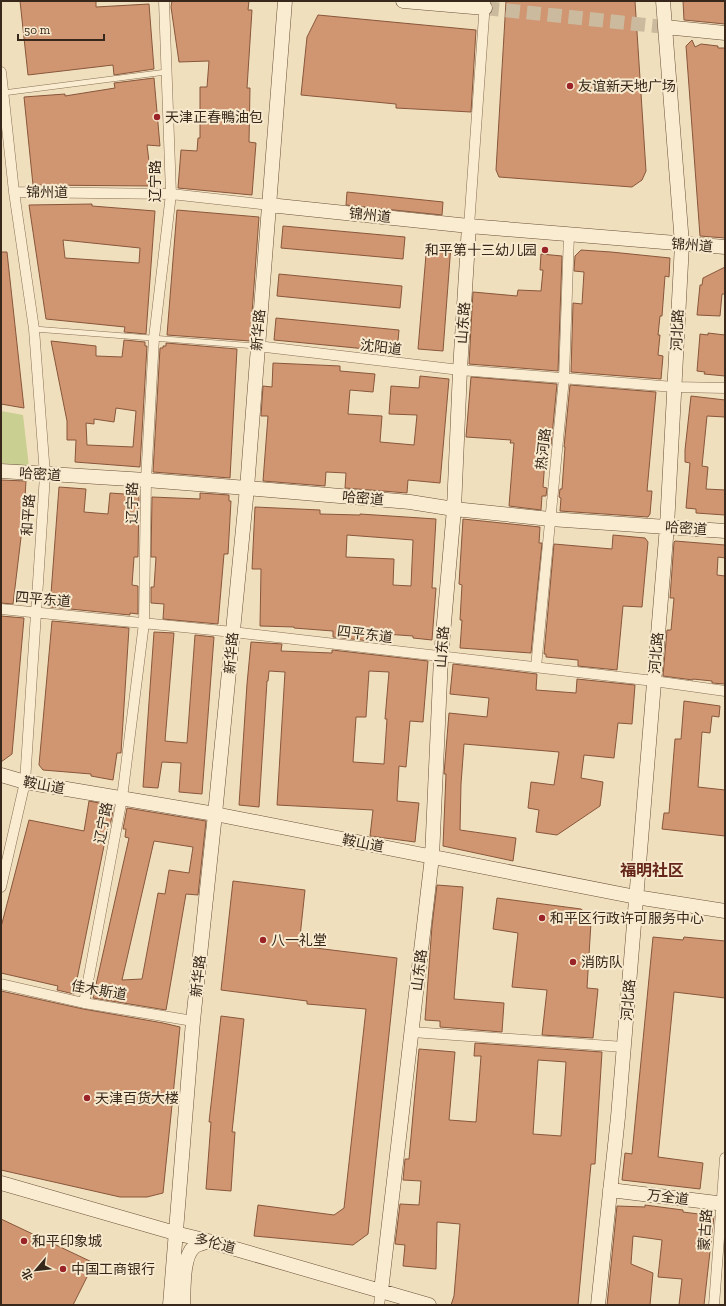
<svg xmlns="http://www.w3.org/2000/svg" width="726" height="1306" font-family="'Zilla Slab','Noto Sans SC',serif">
<rect width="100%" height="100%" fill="#f0dfbd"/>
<path fill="#c9ce91" d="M1 411 23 415 29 467 1 463Z"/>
<path fill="#d09571" stroke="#88573b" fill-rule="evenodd" d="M20 1H96V7L149 4 154 69 114 75 113 65 28 75Z
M172 1H249L248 10H252L247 88H250L249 142 256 143 252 195 178 188 181 150 197 151 198 138H200V87H207L209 61 179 62 171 7Z
M506 1H635L646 171 642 180 632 187 499 177 496 170Z
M683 1H725V24L684 20Z
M318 15 476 30 471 112 396 108V104L301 95 307 37Z
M692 40 695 47 701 44 718 46V48H725V238L700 236 686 46Z
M154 78 160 146 147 145 152 186 33 185 24 97 65 94V96L115 88 114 83Z
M347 192 443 202 442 215 346 205Z
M92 204V206L155 211 146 334 124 332 125 327 46 319 29 205ZM63 240 140 248 139 263 65 258Z
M177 210 259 217 250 341 167 335Z
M283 226 405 237 403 259 281 248Z
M427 243 451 245 443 351 418 349Z
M581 250 611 252 670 258 669 277 665 276 662 316H660L658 335H660L658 355 663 356 661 379 571 372 573 303 582 304 584 272 574 271 575 256Z
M1 252H7L24 408 1 404Z
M541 254 562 256 558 371 469 364 473 292 517 296 518 290 541 291 543 270H540Z
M725 267V294H722L720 316 697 315 700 285H702L703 278Z
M279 274 402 286 400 308 277 296Z
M276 318 399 330 397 352 274 340Z
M708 333 725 335V376L704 374 705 372 697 371 700 334 708 335Z
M124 340 145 342V346H147L140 467 75 462 76 440H67V421L51 341 96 346V356L122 357ZM116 408 136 411 133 447 87 445 86 423 94 424V419L114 422Z
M166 343 237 349 230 478 153 472 160 348H163V346H166Z
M273 363 340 366V371L375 374 373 392 350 390 348 414 382 416 380 442 414 445 417 415 389 414 391 386 419 388 420 376 449 379 440 483 408 480 407 493 345 488 346 473 326 472 325 486 263 481 268 416H261L263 386 272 387Z
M471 377 557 384 551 446H546L543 487 547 488 546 496H542L541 510 509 506 514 443H510L511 440 466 437Z
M570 385 656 392 647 491H652L650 514 648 517 560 511 561 498 559 497 560 489H562L565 447H564Z
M691 396 725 400V417L707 416 702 466 708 467 706 489 725 490V515L696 513V509L686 508 690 463 685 462V450Z
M1 480 26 481 23 530 22 529 13 604 1 603Z
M59 487 86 489 84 512 108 514 110 493 139 495 138 557H134L132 585 138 586V614L130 613V615L50 607Z
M200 493 229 495V501H231L228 554H224L218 624 163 619 164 604 151 603V587H154L156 557H151L152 497 200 499Z
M255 507 320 510V514L360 515V514L436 519 432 588H436L432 640 413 638V636L371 633 370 641 333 637V631L294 628V627L260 626 261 569H252ZM347 535 413 540 411 586 393 585 394 559 346 557Z
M463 519 540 527 539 543H542L531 653 460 648 462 620H460L462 585 459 584Z
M613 535 645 538 648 542 642 607 623 606 617 670 578 666V660L546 657V654H544L554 544 612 549Z
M675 541 725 545V558L718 557 717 575 725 576V684L712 683V681L693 679V680L663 676 667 630H671L674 598H670L674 542Z
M1 616 24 618 12 754 1 762Z
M52 621 129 628 121 753H117L113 780 91 776V774L43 770 39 765Z
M154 632 174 633 165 741 187 743 195 635 214 637 202 794 179 792 181 763 162 762 158 788 143 787Z
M251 642 282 644 281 651 332 653V650L428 661 423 722 410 721 406 767 399 766 397 801 419 803 415 842 370 836 373 810 277 805 285 672 269 671 268 681H267L259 807 239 805 247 684ZM369 671 389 672 385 719H387L384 764 353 762 356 717H366Z
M453 664 537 674 536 690 576 693 577 679 635 685 632 724 618 723 614 758 584 755 581 778 603 782 600 806 557 835 536 832 539 810 528 808 531 782 554 785 559 752 464 744 461 784 460 830 516 838 513 861 443 846 446 774H444L449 713 487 717 489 698 450 694Z
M684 701 720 706 719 717 712 716 710 733 702 732 698 787 725 790V836L662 829 664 813H669L675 739H681Z
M89 801 114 806 110 826H108L74 994 57 990 58 986 1 973V927L29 820 84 831Z
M127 808 206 821 198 895 186 894 166 1010 93 998 129 838 125 837 126 829H123ZM154 841 193 847 189 873 169 870 165 894 158 893 142 979 122 980Z
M233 881 305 890 299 946 397 958 368 1234 353 1245 254 1236 258 1205 334 1215 344 1208 366 1009 307 1004V1001L221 990Z
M437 885 463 887 454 999 504 1003 502 1032 440 1027V1021L425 1020 432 926Z
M497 898 581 909 587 914 591 922 587 988 598 989 593 1038 542 1035 547 990 512 987 518 933 493 929Z
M653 937 683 940 684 937 725 941V998L674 992 658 1157 703 1163 700 1189 622 1180 625 1153 632 1154Z
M1 991 83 1009 163 1023 180 1027 163 1193 147 1197H120L1 1170Z
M221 1016 244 1019 232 1132H235L231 1191 206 1189 211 1122H209Z
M475 1043 602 1052 595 1164H591L578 1305H451L454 1296 460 1224 437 1222 436 1269 403 1266 405 1245 395 1244 400 1204 419 1205 421 1181 403 1180 405 1159H409L419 1049 455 1052 449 1120 476 1122 481 1056H474ZM538 1060 566 1062 561 1136 533 1134Z
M645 1205 683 1210V1212L714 1216 704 1305H679L682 1279 658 1277 662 1240 633 1236 631 1264 653 1273 650 1305H607L617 1206 645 1207Z
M1 1219 94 1263 73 1305H1Z"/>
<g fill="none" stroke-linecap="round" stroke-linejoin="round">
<path stroke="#cbba9d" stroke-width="14" stroke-dasharray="14 7" stroke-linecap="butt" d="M485 8 665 27"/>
<g stroke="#886f56" stroke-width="6">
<path id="lane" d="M3 93 166 72
M34 329 256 346"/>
</g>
<g stroke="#886f56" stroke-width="11">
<path id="street" d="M1 72 14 192 34 329 45 475 25 782 1 887
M14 192 171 194 269 205
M469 226 485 2
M257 346 460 370 674 387 725 388
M1 609 233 632 654 681 725 691
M536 667 564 378 569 234
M1 984 84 1003 193 1021
M84 1003 122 798 144 623 146 480 154 338 171 194 164 1
M412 1032 624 1047
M379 1305 381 1291
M714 1305 725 1158"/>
</g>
<g stroke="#6a5039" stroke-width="15">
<path id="secondary" d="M403 1 485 8
M665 27 725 33
M269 205 469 226 725 247
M1 471 146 480 247 488 410 502 454 509 550 519 725 531
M1 775 25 782 215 814 636 897 725 911
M1 1183 175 1233 208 1241 429 1305
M610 1190 725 1204
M381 1291 432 857 441 657 454 509 460 370 469 226
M170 1305 193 1021 215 814 247 488 285 1
M183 1305C184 1290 182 1257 194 1247 197 1244 204 1243 208 1241
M598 1305 618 1117 667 526 682 244 663 1"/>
</g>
<use href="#lane" stroke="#faecd1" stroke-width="5"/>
<use href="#street" stroke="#faecd1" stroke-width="10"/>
<use href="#secondary" stroke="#faecd1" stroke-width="14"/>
</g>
<g fill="#9a2328" stroke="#f7e9cd" stroke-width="1.5">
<circle cx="570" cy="86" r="4"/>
<circle cx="157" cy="117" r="4"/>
<circle cx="545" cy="250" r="4"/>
<circle cx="542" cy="918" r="4"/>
<circle cx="263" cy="940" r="4"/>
<circle cx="573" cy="962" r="4"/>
<circle cx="87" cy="1098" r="4"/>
<circle cx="24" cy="1241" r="4"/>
<circle cx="63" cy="1269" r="4"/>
</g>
<g text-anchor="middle" stroke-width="4" stroke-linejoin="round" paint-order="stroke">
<g font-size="14" fill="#37281b" stroke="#f7e9cd" text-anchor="start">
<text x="578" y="91">友谊新天地广场</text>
<text x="165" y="122">天津正春鴨油包</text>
<text x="537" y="255" text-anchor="end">和平第十三幼儿园</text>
<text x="550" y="923">和平区行政许可服务中心</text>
<text x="271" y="945">八一礼堂</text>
<text x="581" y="967">消防队</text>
<text x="95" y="1103">天津百货大楼</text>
<text x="32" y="1246">和平印象城</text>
<text x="71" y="1274">中国工商银行</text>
</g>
<g font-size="14" fill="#37281b" stroke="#f7e9cd">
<text transform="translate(155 181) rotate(-90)" y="5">辽宁路</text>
<text transform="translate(47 192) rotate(1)" y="5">锦州道</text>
<text transform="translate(370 215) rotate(6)" y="5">锦州道</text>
<text transform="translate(692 245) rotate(5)" y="5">锦州道</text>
<text transform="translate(463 323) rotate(-86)" y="5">山东路</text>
<text transform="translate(258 330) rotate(-85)" y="5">新华路</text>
<text transform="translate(677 330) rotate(-87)" y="5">河北路</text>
<text transform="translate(381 347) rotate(7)" y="5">沈阳道</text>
<text transform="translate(543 449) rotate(-84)" y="5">热河路</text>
<text transform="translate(40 474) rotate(4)" y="5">哈密道</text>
<text transform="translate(363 498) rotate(5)" y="5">哈密道</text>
<text transform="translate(132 503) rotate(-89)" y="5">辽宁路</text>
<text transform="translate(28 515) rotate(-86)" y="5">和平路</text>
<text transform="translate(686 528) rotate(4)" y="5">哈密道</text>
<text transform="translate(43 599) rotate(5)" y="5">四平东道</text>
<text transform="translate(365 634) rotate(7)" y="5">四平东道</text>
<text transform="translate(442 647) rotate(-86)" y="5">山东路</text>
<text transform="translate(231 653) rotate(-85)" y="5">新华路</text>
<text transform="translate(656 653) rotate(-85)" y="5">河北路</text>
<text transform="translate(44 785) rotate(10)" y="5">鞍山道</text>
<text transform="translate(103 823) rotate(-79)" y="5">辽宁路</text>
<text transform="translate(363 843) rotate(11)" y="5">鞍山道</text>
<text transform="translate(419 970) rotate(-83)" y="5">山东路</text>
<text transform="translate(198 976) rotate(-84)" y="5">新华路</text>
<text transform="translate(99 990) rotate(10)" y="5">佳木斯道</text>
<text transform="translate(628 1000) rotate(-85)" y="5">河北路</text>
<text transform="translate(668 1197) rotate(7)" y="5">万全道</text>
<text transform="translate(705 1230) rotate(-86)" y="5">蒙古路</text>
<text transform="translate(215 1243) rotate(15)" y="5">多伦道</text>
</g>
<g font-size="16" font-weight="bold" fill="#652619" stroke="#f7e9cd">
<text x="652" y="876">福明社区</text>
</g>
</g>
<rect width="726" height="1306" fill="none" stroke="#37281b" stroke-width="4"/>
<g transform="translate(36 1270) rotate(242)" stroke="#f7e9cd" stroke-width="3" paint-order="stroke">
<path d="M0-3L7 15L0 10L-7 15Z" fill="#37281b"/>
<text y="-6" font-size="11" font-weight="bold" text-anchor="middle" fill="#37281b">北</text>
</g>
<path d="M18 34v6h86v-6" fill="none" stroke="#37281b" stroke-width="2"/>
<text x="24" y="34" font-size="12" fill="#37281b" stroke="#f7e9cd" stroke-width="3" paint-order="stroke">50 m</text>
</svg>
